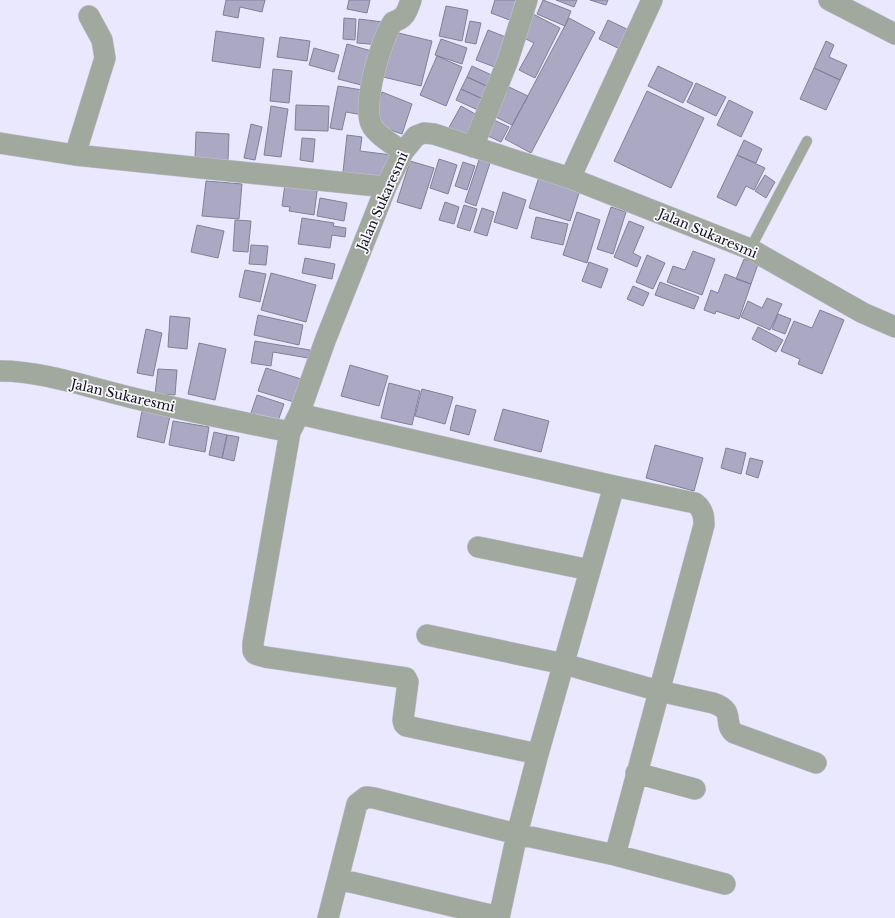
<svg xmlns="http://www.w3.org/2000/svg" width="895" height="918" font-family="'Libre Baskerville',serif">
<rect width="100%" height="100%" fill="#e9e8fe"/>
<path fill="#aaa8c2" stroke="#828099" d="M226 0H265L262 12 240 7 238 18 223 15Z
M349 0H370L367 13 347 9Z
M495 0H522L515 22 491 13Z
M543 0 571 11 565 26 537 14Z
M556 0H577L574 7Z
M590 0H608L606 5Z
M446 6 468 10 462 41 439 36Z
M533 14 560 28 535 78 519 70 534 43 522 37Z
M344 18 356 19 355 40 343 39Z
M569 18 595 32 531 153 505 139Z
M359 19 383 22 381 45 357 43Z
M608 20 633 32 624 51 599 39Z
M470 21 481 23 476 44 465 42Z
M488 30 511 39 500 69 476 60Z
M216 31 264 38 260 68 212 61Z
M390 31 432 41 421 86 379 76Z
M280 37 310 41 307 61 277 57Z
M441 39 467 48 462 64 435 55Z
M826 41 834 45 829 57 847 65 840 80 814 68Z
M347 44 375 52 365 86 338 79Z
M314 48 339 55 334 72 309 65Z
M437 56 462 67 446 106 420 95Z
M472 66 496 77 491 88 467 77Z
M658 66 693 83 683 103 648 86Z
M814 68 840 80 826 110 800 99Z
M273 69 292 71 289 103 270 101Z
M467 77 491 88 485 100 461 89Z
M696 83 726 97 716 116 687 102Z
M338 86 368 91 363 115 346 112 342 130 330 128Z
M509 87 528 96 512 125 494 116Z
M461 89 485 100 480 111 456 100Z
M647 91 704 118 671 188 614 161Z
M382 92 412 104 402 134 371 123Z
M729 100 753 112 741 137 717 125Z
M296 105 329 106 328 131 295 130Z
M271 106 288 109 281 157 264 155Z
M461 106 477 115 463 140 447 131Z
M494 120 509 127 501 142 486 135Z
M251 124 262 127 255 160 244 158Z
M196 132 229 134 228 161 195 158Z
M347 135 362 137 360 151 392 155 385 182 355 174 343 172Z
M302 138 315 139 313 162 300 160Z
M744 140 762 149 756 163 737 155Z
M737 155 765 168 754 190 746 186 736 206 717 197Z
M439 159 457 165 448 194 430 188Z
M479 160 490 163 476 206 465 202Z
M410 161 434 168 421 209 397 202Z
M463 162 475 166 467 190 455 186Z
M765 175 775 182 766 198 755 191Z
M539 177 580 190 570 221 529 208Z
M206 181 242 184 239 219 202 216Z
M285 184H318L314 215 289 211 290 207 282 206Z
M503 192 526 200 517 229 494 222Z
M320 198 347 203 344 221 317 216Z
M445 202 459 207 454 224 439 220Z
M464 205 477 209 470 231 457 227Z
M611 207 626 212 613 254 597 249Z
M482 208 494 212 487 236 474 232Z
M577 212 600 220 587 263 563 255Z
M536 217 568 224 563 245 531 238Z
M302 218 334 223 333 226 346 228 345 237 332 235 330 248 298 244Z
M235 220 251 221 248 252 233 251Z
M629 221 644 227 633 253 641 257 637 267 614 257Z
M197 225 224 231 218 258 191 252Z
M251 245 268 246 266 265 249 264Z
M693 251 715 259 702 295 667 282 673 266 685 270Z
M647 255 665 263 653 289 636 282Z
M305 258 335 264 332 279 302 273Z
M744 259 758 264 751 284 736 279Z
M589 262 608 269 601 288 582 281Z
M245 270 266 274 260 302 239 297Z
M271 273 316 285 306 322 261 310Z
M725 274 751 284 739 319 716 311 715 314 704 310 711 290 718 293Z
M660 282 699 297 694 309 655 295Z
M633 286 649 293 643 306 627 299Z
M767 298 782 304 770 330 741 317 748 301 762 308Z
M820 310 844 320 822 374 798 364 800 359 781 351 794 321 812 328Z
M778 314 791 319 785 334 772 329Z
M258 315 303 325 299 345 254 335Z
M170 316 190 318 187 349 168 347Z
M758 327 783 340 776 352 752 339Z
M146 329 162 333 153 376 137 373Z
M255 341 310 350 308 358 273 352 271 366 251 363Z
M199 343 226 349 215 400 188 394Z
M350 365 388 376 379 406 341 396Z
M266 368 301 379 294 402 258 391Z
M158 369 177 370 175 395 155 394Z
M389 383 420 391 412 425 381 418Z
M422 389 453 397 445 424 415 416Z
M257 395 284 404 278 421 251 413Z
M456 405 476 410 469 435 450 430Z
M503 409 549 421 541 452 494 440Z
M142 411 170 416 164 443 137 437Z
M173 421 209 427 205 452 169 445Z
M214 432 227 435 222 458 209 455Z
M227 435 239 437 234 461 222 458Z
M655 445 703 458 694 491 646 478Z
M726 448 746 453 741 474 721 468Z
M750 458 763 461 758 478 746 474Z"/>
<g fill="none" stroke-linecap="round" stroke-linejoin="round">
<g stroke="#c6c5d9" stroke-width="11">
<path id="lane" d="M750 249 807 141"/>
</g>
<g stroke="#c6c5d9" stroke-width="22">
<path id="street" d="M829 0 895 34
M0 143 75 155 386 187
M473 147 508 60 527 0
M403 152C394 145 377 135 372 126 361 107 381 39 393 22 406 18 407 11 411 0
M75 155 105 58 102 40 89 16
M570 178 652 0
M0 371C43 371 87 387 129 397 182 410 236 421 290 432L299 414 325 341 386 187 403 152 416 136 424 133 434 134 570 178 750 249 863 313 895 327
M299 414 614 486 695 503C703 509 704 516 704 525L615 855
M290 432 253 643V651L255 654 265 657 406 678 408 682 403 720 404 724 406 726 538 754
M478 547 590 570
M427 635 564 664 659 691 713 703C737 711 722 723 734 733L816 763
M636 773 695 789
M338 879 499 917
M328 918 357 804 366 797 374 798 517 834 615 855 725 884
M499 918 517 834 538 754 614 486"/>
</g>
<use href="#lane" stroke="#a1a99f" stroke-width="10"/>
<use href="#street" stroke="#a1a99f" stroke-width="21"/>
</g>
<g text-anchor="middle" stroke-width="3.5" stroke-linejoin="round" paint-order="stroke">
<g font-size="13" fill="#111019" stroke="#f8f7fd">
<text transform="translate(382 201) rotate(-66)" y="5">Jalan Sukaresmi</text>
<text transform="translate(708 233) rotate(23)" y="5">Jalan Sukaresmi</text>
<text transform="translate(123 395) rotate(13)" y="5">Jalan Sukaresmi</text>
</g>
</g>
</svg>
